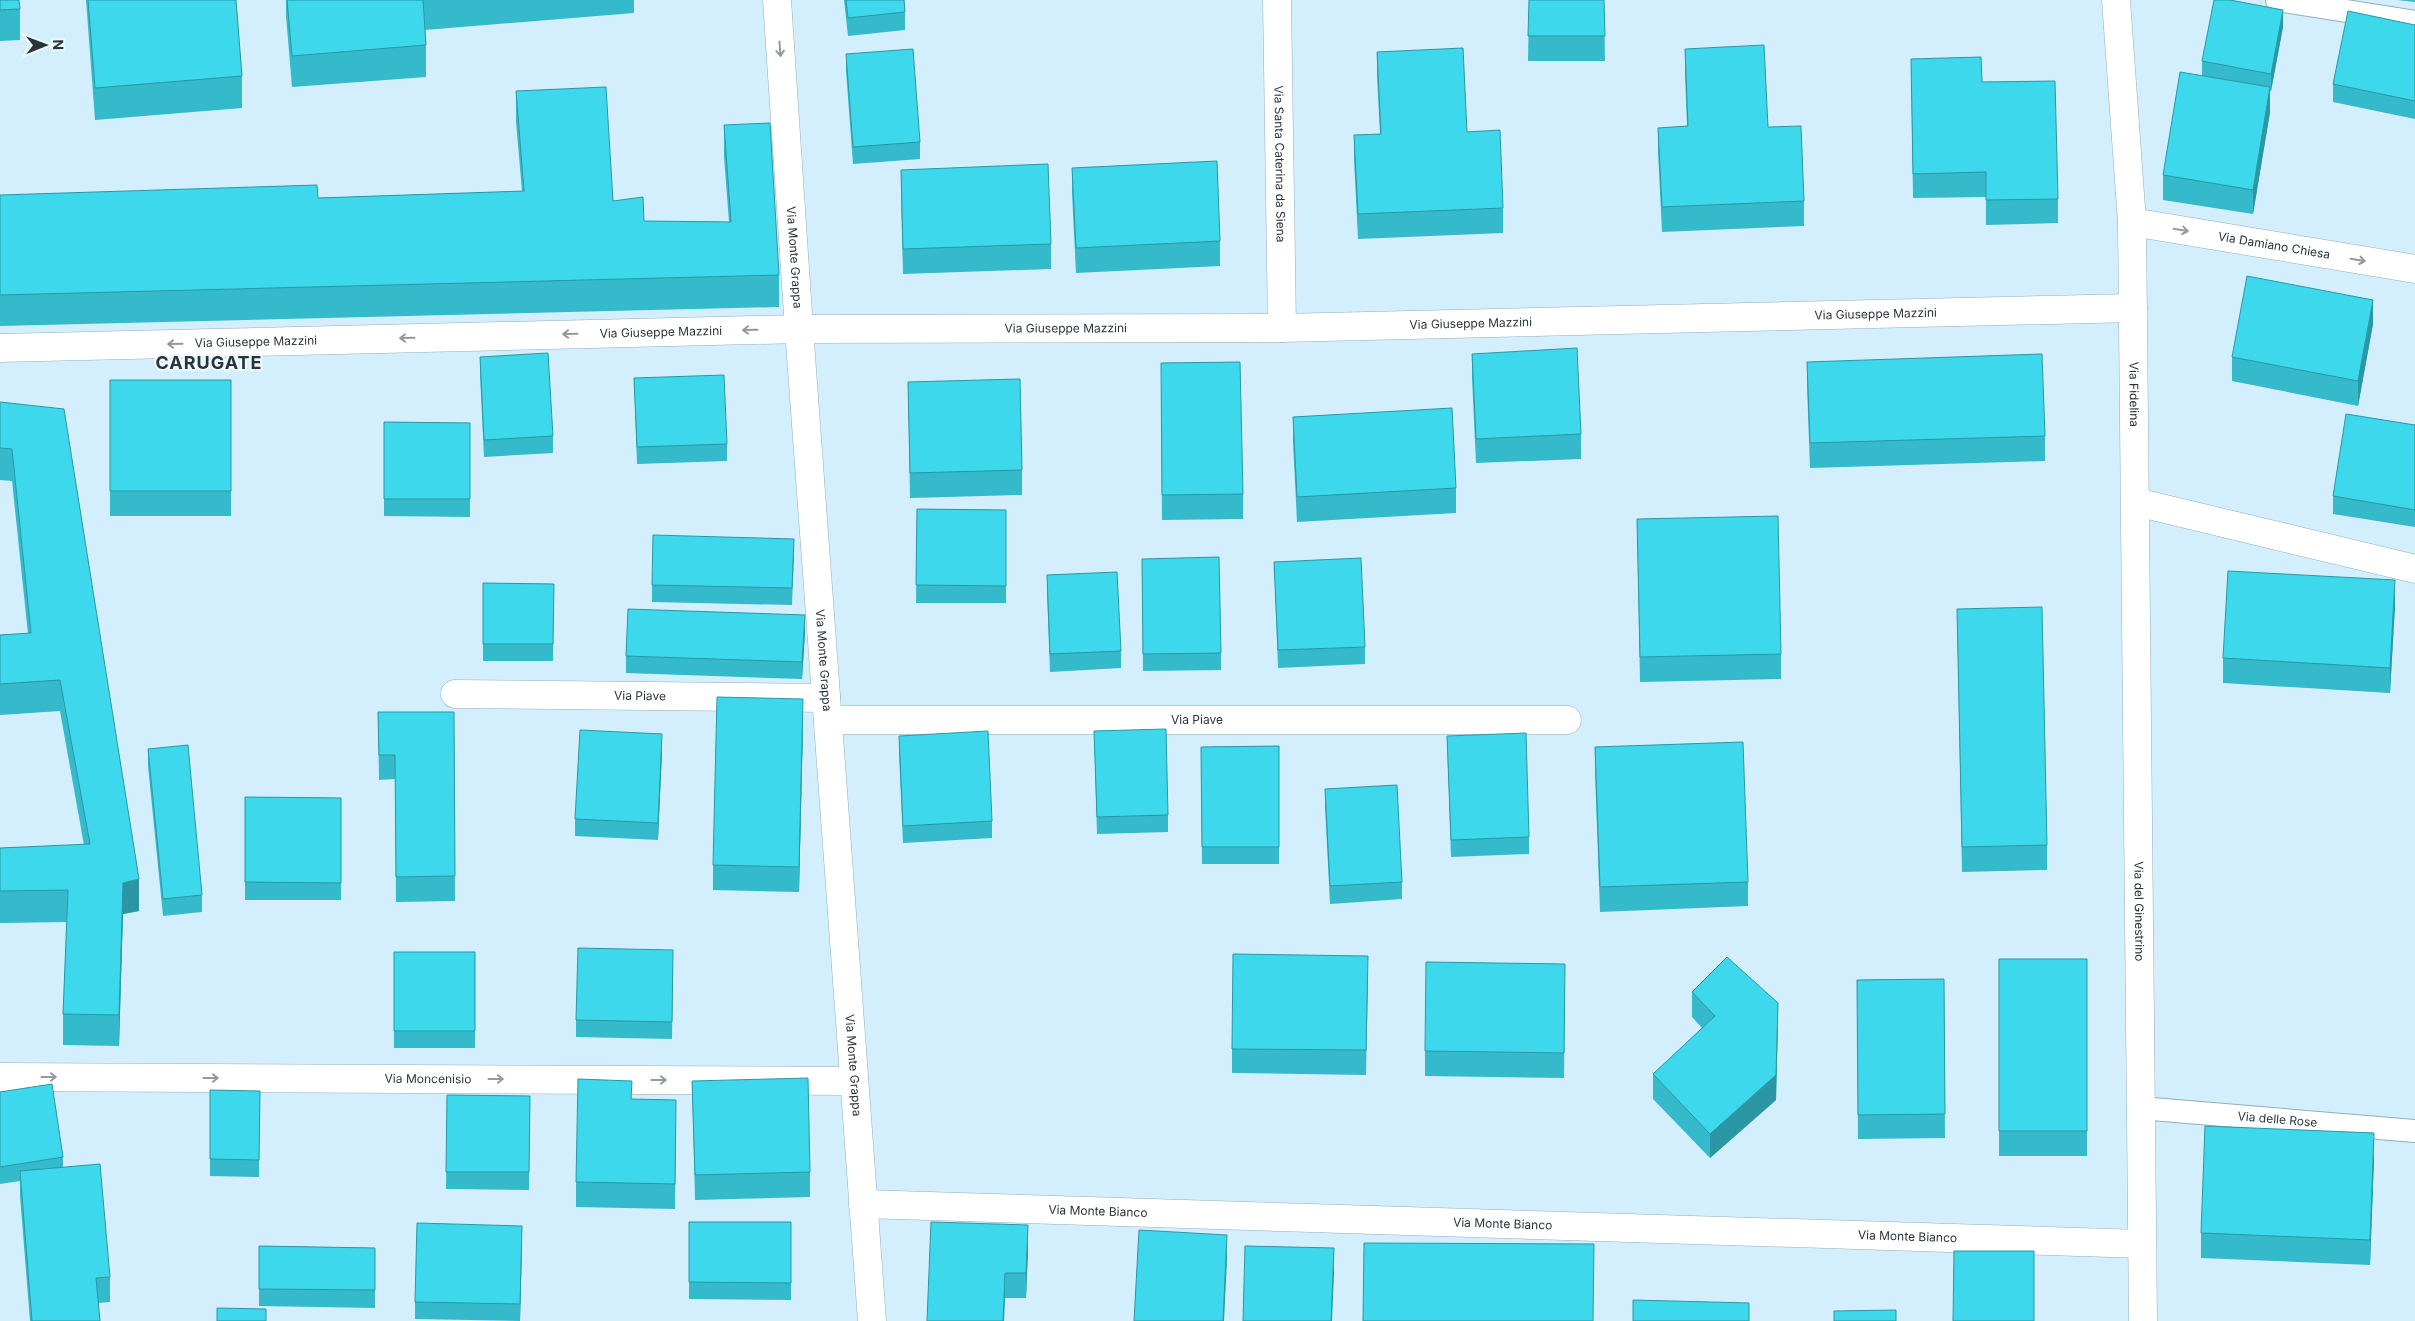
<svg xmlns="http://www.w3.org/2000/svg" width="2415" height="1321" font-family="Inter,sans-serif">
<rect width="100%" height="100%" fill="#d3effd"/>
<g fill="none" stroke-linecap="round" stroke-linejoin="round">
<g stroke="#93aebb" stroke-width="24">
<g id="service">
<path d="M2277 0 2415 22"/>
<path id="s1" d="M2140 1108 2415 1131"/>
</g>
</g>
<g stroke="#93aebb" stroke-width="29">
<g id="minor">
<path id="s2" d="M777 0 799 329 872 1321"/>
<path id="s3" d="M1277 0 1282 328"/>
<path id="s4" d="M2132 222 2415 269"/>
<path id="s5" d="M0 348 799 329 1282 328 2133 308"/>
<path d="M2136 502 2415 569"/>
<path id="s6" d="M455 694 826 698"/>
<path id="s7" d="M828 720H1567"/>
<path id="s8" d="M0 1077 854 1081"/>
<path id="s9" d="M863 1204 2142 1244"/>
</g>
</g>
<g stroke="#93aebb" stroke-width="29">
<g id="tertiary">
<path id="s10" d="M2116 0 2132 222 2143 1321"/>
</g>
</g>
<use href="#service" stroke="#fff" stroke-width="22"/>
<use href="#minor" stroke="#fff" stroke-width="28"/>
<use href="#tertiary" stroke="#fff" stroke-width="28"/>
</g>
<path fill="#34baca" d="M0 0 20 9V40L0 41Z
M86 0H236L242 76V108L95 120Z
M286 0H634V13L425 30 426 45V77L292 87 286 16Z
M844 0H904L905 12V30L848 36Z
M1529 0H1604L1605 61H1528Z
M2397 0H2415V2Z
M2415 25V119L2333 102V84Z
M2283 27 2271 91H2270V112L2253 214 2163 200V175L2202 76V61Z
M1685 49 1768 127 1804 201V226L1662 232 1658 152V128L1687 126 1685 74Z
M1377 52 1503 208V233L1358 239 1354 160V135L1380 134 1377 76Z
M846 54 920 142V159L853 164 846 71Z
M1911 59 1982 82 2058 199V223L1986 225V197L1913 198Z
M516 91 613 201 644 221 729 222 724 157V125L779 275V307L0 326V195L318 198 522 191 516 122Z
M1072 168 1220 241V266L1076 273 1072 193Z
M901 170 1051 244V269L903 274 901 195Z
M2373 324 2358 406 2232 381V357Z
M1472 354 1581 434V459L1476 463 1472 378Z
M480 357 553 436V453L484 457 480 374Z
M1807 362 2045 436V461L1810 468 1807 386Z
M634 378 727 444V461L637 464Z
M110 380H231V516H110Z
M908 382 1022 470V495L910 498Z
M1161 388 1243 494V519L1162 520Z
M0 402 139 911 123 914 119 1046 63 1045V1014L67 922 0 923V848L84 845 60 711 0 715V635L28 634 12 481 0 480Z
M1293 417 1456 488V513L1297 522 1293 442Z
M384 422 470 423V517L384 516Z
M2415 425V527L2333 514V496Z
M917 509 1006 510V603H916Z
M1637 519 1781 654V679L1640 682Z
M794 556 792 605 652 602V585Z
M1274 562 1365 647V664L1278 668Z
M1047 575 1121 651V668L1050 672 1047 592Z
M1142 576 1221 653V670L1143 671Z
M483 583 554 584 553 661H483Z
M2395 605 2390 693 2223 683V658Z
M1957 609 2047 845V870L1962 872Z
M805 632 802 679 626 673V656Z
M378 712H454L455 901 396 902 395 779 379 780Z
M803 724 799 892 713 890V865Z
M1094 731 1168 815V832L1097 834Z
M899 736 992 821V838L903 843 899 753Z
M1447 736 1529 837V854L1451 857Z
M1279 746V864H1202L1201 747Z
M1595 747 1748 882V906L1600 912 1595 772Z
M148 749 202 895V912L163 916 148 766Z
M662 751 658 840 575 836V819Z
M1325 789 1402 882V899L1330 904 1325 806Z
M245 797 341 798V900H245Z
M394 952H475V1048H394Z
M1999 959H2087V1156H1999Z
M673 968 672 1039 576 1037V1020Z
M1944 979 1945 1138 1858 1139 1857 980Z
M1368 980 1366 1075 1232 1073V1049Z
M1565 989 1564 1078 1425 1076V1051Z
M1692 992 1778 1028 1776 1100 1710 1158 1653 1099V1074L1702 1028 1692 1017Z
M692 1081 810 1172V1197L695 1200Z
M210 1090 260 1091 259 1177 210 1176Z
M0 1092 63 1157V1167L110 1277V1302L98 1303 100 1321H30L20 1196V1181L0 1184Z
M447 1095 530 1096 529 1190 446 1189Z
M632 1099 676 1124 675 1209 576 1207V1182Z
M2374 1158 2370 1265 2201 1258V1233Z
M689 1222H791V1300L689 1299Z
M522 1243 520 1321 415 1319V1302Z
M259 1246 375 1248V1308L259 1306Z
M1028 1250 1026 1298H1005L1004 1321H927Z"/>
<path fill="#2b97a4" d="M2283 10V27L2271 91V74Z
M2270 87V112L2253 214V190Z
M2373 300V324L2358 406V381Z
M2395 580V605L2390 693V668Z
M805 615V632L802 679V662Z
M803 699V724L799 892V867Z
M662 734V751L658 840V823Z
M139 879V911L123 914 119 1046V1015L123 883Z
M1778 1003 1776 1100 1710 1158V1134Z
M2374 1133V1158L2370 1265V1240Z
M1028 1225V1250L1026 1298V1273Z
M522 1226V1243L520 1321V1304Z
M1227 1235V1260L1224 1321H1223Z
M1334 1248V1273L1332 1321H1331Z
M1005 1273 1004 1321H1003Z"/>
<path fill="#3dd8eb" stroke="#2b97a4" d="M0 0H19L20 9 0 10Z
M88 0H236L242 76 95 88Z
M287 0H423L426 45 292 56Z
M846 0H904L905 12 848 18Z
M1529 0H1604L1605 36H1528Z
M2214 0H2230L2283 10 2271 74 2202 61Z
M2348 11 2415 25V101L2333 84Z
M1764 45 1768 127 1801 126 1804 201 1662 207 1658 128 1688 126 1685 49Z
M1463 48 1467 132 1500 130 1503 208 1358 214 1354 135 1381 134 1377 52Z
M913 49 920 142 853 147 846 54Z
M1981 57 1982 82 2055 81 2058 199 1986 200V172L1913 174 1911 59Z
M2180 72 2270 87 2253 190 2163 175Z
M606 87 613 201 643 197 644 221 731 222 724 125 770 123 779 275 0 295V195L317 185 318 198 524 191 516 91Z
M1217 161 1220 241 1076 248 1072 168Z
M1048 164 1051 244 903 249 901 170Z
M2247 276 2373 300 2358 381 2232 357Z
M1577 348 1581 434 1476 439 1472 354Z
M548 353 553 436 484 440 480 357Z
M2042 354 2045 436 1810 443 1807 362Z
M1240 362 1243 494 1162 495 1161 363Z
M724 375 727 444 637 447 634 378Z
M1020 379 1022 470 910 473 908 382Z
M110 380H231V491H110Z
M0 402 64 409 139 879 123 883 119 1015 63 1014 68 890 0 891V848L90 844 60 680 0 684V635L31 633 12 449 0 448Z
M1452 408 1456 488 1297 497 1293 417Z
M2346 414 2415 425V510L2333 496Z
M384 422 470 423V499H384Z
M917 509 1006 510V586L916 585Z
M1778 516 1781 654 1640 657 1637 519Z
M653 535 794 539 792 588 652 585Z
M1219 557 1221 653 1143 654 1142 559Z
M1361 558 1365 647 1278 650 1274 562Z
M2228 571 2395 580 2390 668 2223 658Z
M1117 572 1121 651 1050 654 1047 575Z
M483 583 554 584 553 644H483Z
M2042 607 2047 845 1962 847 1957 609Z
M628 609 805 615 802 662 626 656Z
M717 697 803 699 799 867 713 865Z
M378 712H454L455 876 396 877 395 755H379Z
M1166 729 1168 815 1097 817 1094 731Z
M580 730 662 734 658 823 575 819Z
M988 731 992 821 903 826 899 736Z
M1526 733 1529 837 1451 840 1447 736Z
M1743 742 1748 882 1600 887 1595 747Z
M188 745 202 895 163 899 148 749Z
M1279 746V847H1202L1201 747Z
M1397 785 1402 882 1330 886 1325 789Z
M245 797 341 798V883L245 882Z
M578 948 673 950 672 1022 576 1020Z
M394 952H475V1031H394Z
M1233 954 1368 956 1366 1050 1232 1049Z
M1727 957 1778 1003 1776 1075 1710 1134 1653 1074 1715 1016 1692 992Z
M1999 959H2087V1131H1999Z
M1426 962 1565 964 1564 1053 1425 1051Z
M1944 979 1945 1114 1858 1115 1857 980Z
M808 1078 810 1172 695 1175 692 1081Z
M578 1079 632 1081 631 1099 676 1100 675 1184 576 1182Z
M52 1084 63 1157 0 1167V1092Z
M210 1090 260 1091 259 1160 210 1159Z
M447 1095 530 1096 529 1172H446Z
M2205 1126 2374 1133 2370 1240 2201 1233Z
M100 1164 110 1277 96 1278 100 1321H32L20 1171Z
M689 1222H791V1283L689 1282Z
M931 1222 1028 1225 1026 1273H1005L1003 1321H927Z
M417 1223 522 1226 520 1304 415 1302Z
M1139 1230 1227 1235 1223 1321H1134Z
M1364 1243 1594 1244 1593 1321H1363Z
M259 1246 375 1248V1290L259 1289Z
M1245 1246 1334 1248 1331 1321H1243Z
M1954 1251H2034V1321H1953Z
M1633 1300 1749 1303V1321H1633Z
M217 1308 266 1309V1321H217Z
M1896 1310V1321H1834V1311Z"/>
<defs><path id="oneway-shaft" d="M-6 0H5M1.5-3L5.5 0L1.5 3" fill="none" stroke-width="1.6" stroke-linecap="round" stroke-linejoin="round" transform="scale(1.25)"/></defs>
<g stroke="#949a9c">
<use href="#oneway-shaft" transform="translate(780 49) rotate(86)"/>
<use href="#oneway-shaft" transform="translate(2181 230) rotate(9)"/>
<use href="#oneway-shaft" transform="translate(2358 260) rotate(9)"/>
<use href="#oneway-shaft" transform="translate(750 330) rotate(179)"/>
<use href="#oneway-shaft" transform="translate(570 334) rotate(179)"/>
<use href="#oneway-shaft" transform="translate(407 338) rotate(179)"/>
<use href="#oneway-shaft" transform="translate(175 344) rotate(179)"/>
<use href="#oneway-shaft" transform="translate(49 1077)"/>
<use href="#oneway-shaft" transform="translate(211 1078)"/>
<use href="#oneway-shaft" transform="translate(496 1079)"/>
<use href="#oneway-shaft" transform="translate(659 1080)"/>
</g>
<g text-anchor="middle" stroke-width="4.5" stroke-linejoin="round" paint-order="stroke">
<g font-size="12" fill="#2a353a" stroke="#eef9ff">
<text dy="4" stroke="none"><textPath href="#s3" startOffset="164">Via Santa Caterina da Siena</textPath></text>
<text dy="4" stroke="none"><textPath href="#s4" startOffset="144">Via Damiano Chiesa</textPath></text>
<text dy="4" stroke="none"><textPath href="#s2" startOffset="258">Via Monte Grappa</textPath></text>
<text dy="4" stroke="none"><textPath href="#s5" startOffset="1876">Via Giuseppe Mazzini</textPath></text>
<text dy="4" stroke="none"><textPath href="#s5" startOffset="1471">Via Giuseppe Mazzini</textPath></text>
<text dy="4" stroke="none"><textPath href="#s5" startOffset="1066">Via Giuseppe Mazzini</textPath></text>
<text dy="4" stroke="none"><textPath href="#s5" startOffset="661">Via Giuseppe Mazzini</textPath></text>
<text dy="4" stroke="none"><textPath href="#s5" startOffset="256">Via Giuseppe Mazzini</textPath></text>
<text dy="4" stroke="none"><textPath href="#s10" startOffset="395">Via Fidelina</textPath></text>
<text dy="4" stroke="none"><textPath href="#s2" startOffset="662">Via Monte Grappa</textPath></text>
<text dy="4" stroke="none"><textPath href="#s6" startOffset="185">Via Piave</textPath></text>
<text dy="4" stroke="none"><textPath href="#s7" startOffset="369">Via Piave</textPath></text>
<text dy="4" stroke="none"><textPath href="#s10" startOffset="912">Via del Ginestrino</textPath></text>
<text dy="4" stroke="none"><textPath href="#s2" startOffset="1068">Via Monte Grappa</textPath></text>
<text dy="4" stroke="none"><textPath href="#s8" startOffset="428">Via Moncenisio</textPath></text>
<text dy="4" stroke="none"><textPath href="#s1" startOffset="138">Via delle Rose</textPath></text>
<text dy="4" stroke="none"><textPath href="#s9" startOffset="235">Via Monte Bianco</textPath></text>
<text dy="4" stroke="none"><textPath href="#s9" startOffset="640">Via Monte Bianco</textPath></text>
<text dy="4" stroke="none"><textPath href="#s9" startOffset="1045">Via Monte Bianco</textPath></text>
</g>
<g font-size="18" font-weight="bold" letter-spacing="1" fill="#2a353a" stroke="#eef9ff">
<text x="209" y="369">CARUGATE</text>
</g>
</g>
<g transform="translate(45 45) rotate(89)" stroke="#eef9ff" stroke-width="4" paint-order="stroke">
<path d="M0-4L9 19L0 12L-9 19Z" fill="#2a353a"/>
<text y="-8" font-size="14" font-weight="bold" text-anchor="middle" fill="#2a353a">N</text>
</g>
</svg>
